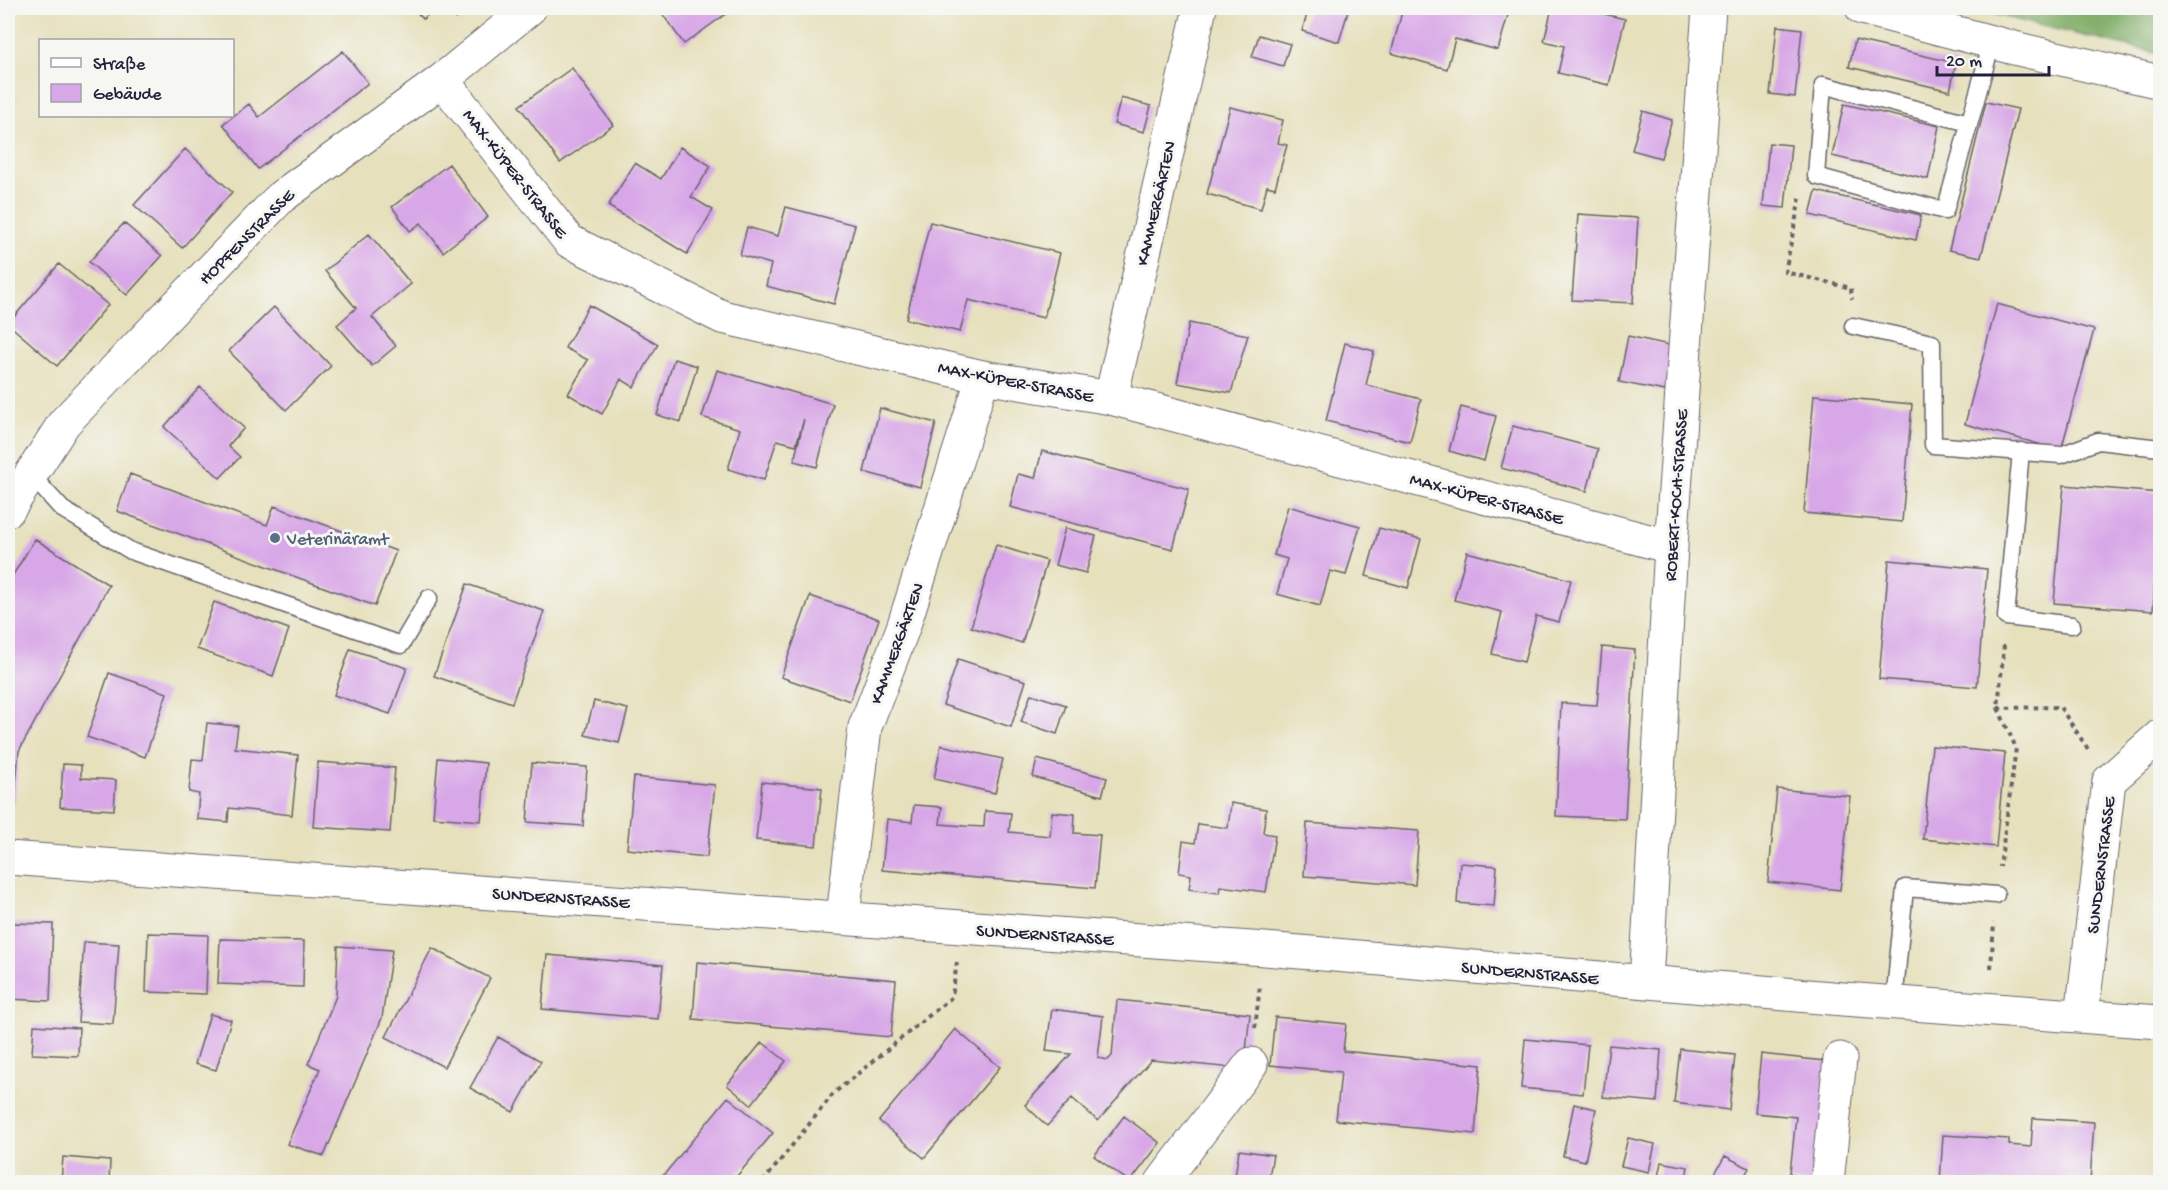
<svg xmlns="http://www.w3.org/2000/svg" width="2168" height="1190" font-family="'Gochi Hand',sans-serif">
<rect width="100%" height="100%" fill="#f6f6f2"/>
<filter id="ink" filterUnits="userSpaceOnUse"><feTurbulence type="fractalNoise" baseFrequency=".0167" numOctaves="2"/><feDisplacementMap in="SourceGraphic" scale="12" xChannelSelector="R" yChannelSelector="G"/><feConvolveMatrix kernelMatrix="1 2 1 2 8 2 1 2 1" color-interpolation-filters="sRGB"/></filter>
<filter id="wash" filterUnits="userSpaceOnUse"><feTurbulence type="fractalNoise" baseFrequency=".008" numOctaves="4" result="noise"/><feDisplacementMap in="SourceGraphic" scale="24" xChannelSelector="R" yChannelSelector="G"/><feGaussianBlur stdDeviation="1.35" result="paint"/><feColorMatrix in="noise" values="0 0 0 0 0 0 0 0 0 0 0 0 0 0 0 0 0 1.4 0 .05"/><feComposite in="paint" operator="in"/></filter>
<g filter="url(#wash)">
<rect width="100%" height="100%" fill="#e6e0bc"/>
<path fill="#7caa62" stroke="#4f664e" stroke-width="1.5" d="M1967 8H2160V54Z"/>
<g id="blocks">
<path fill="#d8a7e7" d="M413 8H436L423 19Z
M446 8H469L456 19Z
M658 8H734L684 44Z
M1309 8H1349L1339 42 1302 31Z
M1403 8H1510L1498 50 1455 39 1447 69 1391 53Z
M1552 8H1579L1625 19 1609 85 1558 73 1564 46 1544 41Z
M1777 26 1802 29 1795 97 1770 94Z
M1259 35 1290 44 1283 66 1252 57Z
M1855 40 1956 63 1950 91 1849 67Z
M343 51 368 83 258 169 223 124 249 104 259 117Z
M572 68 613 125 560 163 519 106Z
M1121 98 1151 106 1144 132 1114 124Z
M1986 102 2018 109 1981 257 1949 250Z
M1844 104 1939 126 1928 179 1832 156Z
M1230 107 1283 120 1278 143 1287 145 1275 188 1267 186 1261 209 1207 194Z
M1643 111 1672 120 1661 158 1632 150Z
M1769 143 1791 145 1785 208 1763 206Z
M680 147 711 166 691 197 713 210 687 254 608 206 635 163 661 179Z
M185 149 232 192 182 248 134 205Z
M449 164 488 217 443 252 421 223 410 231 392 207Z
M1816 191 1921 215 1916 240 1810 215Z
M786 207 855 225 834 304 766 286 771 264 740 255 747 227 778 236Z
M1578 214 1638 218 1633 303 1572 300Z
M930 222 1060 253 1044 318 968 300 960 332 906 319Z
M124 223 162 256 127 295 89 262Z
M369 234 411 284 372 317 396 346 372 366 337 325 356 308 325 271Z
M59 264 108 305 57 366 8 324Z
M1997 304 2094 330 2061 450 1965 424Z
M589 305 658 344 634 387 621 379 602 414 568 394 588 360 565 348Z
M274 307 331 366 286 410 229 351Z
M1189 323 1248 335 1231 393 1177 383Z
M1628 336 1674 346 1665 391 1619 382Z
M1345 343 1374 351 1366 385 1421 399 1410 442 1326 421Z
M674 359 697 366 681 422 657 415Z
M717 370 833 404 817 467 794 461 804 419 796 445 777 440 764 480 728 469 740 429 702 417Z
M200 387 244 428 228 446 240 457 220 478 164 427Z
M1814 395 1912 404 1902 522 1804 513Z
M1461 407 1496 416 1484 461 1449 451Z
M880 408 936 423 920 487 864 472Z
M1513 426 1598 449 1587 491 1501 468Z
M1042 451 1189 489 1173 549 1010 507 1018 474 1035 478Z
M130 474 267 525 274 506 396 551 375 606 117 511Z
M2064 485 2160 493 2153 611 2054 603Z
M1288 506 1360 526 1346 575 1330 571 1320 606 1277 594 1287 559 1274 555Z
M1065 528 1096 536 1086 573 1055 565Z
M1379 528 1421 539 1408 588 1366 576Z
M35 539 109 585 19 751 14 805 8 800V583Z
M996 545 1047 561 1022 643 971 627Z
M1467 552 1571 580 1559 622 1536 616 1524 662 1492 654 1502 612 1454 600Z
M1889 560 1987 569 1977 687 1879 679Z
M467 584 544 611 512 703 434 676Z
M810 596 879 619 850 701 781 677Z
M214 602 289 629 273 676 197 649Z
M1602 647 1635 650 1625 819 1556 816 1561 703 1597 705Z
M350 649 407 668 390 714 334 695Z
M958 659 1026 681 1011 727 943 705Z
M109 673 167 693 145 757 87 737Z
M1031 694 1066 705 1057 734 1021 722Z
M594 701 628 709 619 743 585 735Z
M207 723 238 726 235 748 298 755 292 815 229 808 228 822 197 819 199 794 189 792 192 759 203 760Z
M941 745 1003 759 995 793 934 779Z
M1932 746 2005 753 1996 847 1923 839Z
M438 758 486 763 481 821 433 817Z
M1037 759 1107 778 1102 796 1033 777Z
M318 762 395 768 390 832 313 827Z
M532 763 587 767 583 826 527 822Z
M63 764 81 765V778L116 780 114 810 60 807Z
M634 777 715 785 707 857 627 849Z
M762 782 822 788 816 846 756 840Z
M1777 789 1850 796 1840 890 1768 882Z
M1231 803 1266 809 1263 833 1275 835 1266 892 1220 886 1219 893 1189 889 1191 875 1179 873 1183 841 1195 843 1198 824 1228 828Z
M914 805 942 807 940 824 964 826 984 827 985 811 1011 813 1009 832 1050 836 1052 812 1075 814 1074 833 1100 835 1095 888 882 870 887 819 912 822Z
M1307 823 1419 831 1415 885 1304 876Z
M1460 863 1497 866 1494 906 1457 903Z
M8 923 53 924 50 1001 8 999Z
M148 933 208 935 206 994 146 992Z
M220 939 304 941 303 987 218 984Z
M84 942 119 944 113 1024 78 1022Z
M338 946 392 950 382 1018 324 1156 287 1144 320 1069 308 1064 336 996Z
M432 948 490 978 444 1067 386 1037Z
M547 955 663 965 658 1019 542 1009Z
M697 962 896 980 891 1037 693 1019Z
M1117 1000 1250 1014 1244 1069 1151 1060 1098 1121 1072 1098 1047 1126 1025 1105 1071 1054 1046 1051 1052 1009 1103 1016 1098 1058 1108 1060 1112 1056Z
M210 1014 231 1020 216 1070 195 1064Z
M1275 1017 1346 1024 1343 1051 1481 1065 1475 1134 1336 1120 1341 1072 1270 1065Z
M34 1025 79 1028 78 1056 32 1054Z
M955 1029 1000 1067 924 1158 879 1121Z
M498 1037 541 1061 513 1112 470 1088Z
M1525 1039 1588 1045 1583 1094 1521 1088Z
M762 1042 786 1061 751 1105 727 1085Z
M1609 1045 1661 1050 1657 1102 1603 1097Z
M1680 1049 1735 1055 1729 1110 1674 1103Z
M1761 1054 1833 1062 1820 1182H1789L1796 1117 1755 1113Z
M728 1097 773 1133 732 1182H658Z
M1574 1104 1596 1109 1585 1161 1563 1156Z
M1124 1116 1160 1143 1130 1182 1094 1156Z
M2033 1118 2094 1122 2090 1182H1940L1943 1135 2009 1139V1145L2031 1147Z
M1628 1138 1655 1144 1649 1172 1621 1166Z
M1239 1150 1273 1155 1268 1182 1235 1177Z
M1725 1156 1749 1168 1741 1182H1710Z
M63 1157 110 1161 109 1182H61Z
M1661 1162 1688 1167 1685 1182H1657Z"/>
</g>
</g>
<g filter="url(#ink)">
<use href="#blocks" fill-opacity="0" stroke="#676468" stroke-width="1.5"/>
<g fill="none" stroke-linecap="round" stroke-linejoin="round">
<g stroke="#676468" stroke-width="19">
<path id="service" d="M1969 123 1823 85 1816 176 1945 211 1992 42
M1853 326 1932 343 1933 445 2061 455 2098 441 2160 448
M2021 451 2006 617 2072 625
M30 474 62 509 131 551 401 645 429 598
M1894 1003 1905 888 1996 895"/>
</g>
<g stroke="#676468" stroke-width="35">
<path id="minor" d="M1862 8 2018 49 2160 82
M442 80 569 241 722 317 983 377 1111 398 1671 547
M1111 398 1200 8
M8 510 64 423 281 197 442 80 530 8
M8 858 1265 949 1843 999 2160 1022
M843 917 865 727 903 628 983 377
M1646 982 1671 547 1709 8
M2082 1016 2109 781 2160 736
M1162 1182 1251 1064
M1827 1182 1840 1059"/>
</g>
<path stroke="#676468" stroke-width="4" stroke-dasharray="4.5 4.5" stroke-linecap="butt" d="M1800 198 1785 272 1851 288 1852 299
M2004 645 1998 708 2060 707 2090 752
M1998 708 2016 748 2000 867
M1991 968 1994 923
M1255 1028 1260 985
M763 1182 834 1093 952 997 957 962"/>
<use href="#service" stroke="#fff" stroke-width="16"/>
<use href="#minor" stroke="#fff" stroke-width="33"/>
</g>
</g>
<circle fill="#5c6f8a" stroke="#f6f6f2" stroke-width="2" cx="275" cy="538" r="6"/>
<g text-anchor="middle" stroke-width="6" stroke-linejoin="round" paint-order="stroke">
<g font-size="18" fill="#22223b" stroke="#f6f6f2">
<text transform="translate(516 173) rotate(52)" y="6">MAX-KÜPER-STRASSE</text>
<text transform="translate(1155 203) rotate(-77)" y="6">KAMMERGÄRTEN</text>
<text transform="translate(246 236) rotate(-45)" y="6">HOPFENSTRASSE</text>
<text transform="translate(1016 381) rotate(11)" y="6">MAX-KÜPER-STRASSE</text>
<text transform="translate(1675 495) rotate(-86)" y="6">ROBERT-KOCH-STRASSE</text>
<text transform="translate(1487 498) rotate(15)" y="6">MAX-KÜPER-STRASSE</text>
<text transform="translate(896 643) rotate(-70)" y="6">KAMMERGÄRTEN</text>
<text transform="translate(2100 865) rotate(-83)" y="6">SUNDERNSTRASSE</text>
<text transform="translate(561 897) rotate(4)" y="6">SUNDERNSTRASSE</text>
<text transform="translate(1045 934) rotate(4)" y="6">SUNDERNSTRASSE</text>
<text transform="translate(1530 972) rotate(5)" y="6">SUNDERNSTRASSE</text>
</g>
<g font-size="18" fill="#4e5e75" stroke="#f6f6f2" text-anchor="start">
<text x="287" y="544">Veterinäramt</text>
</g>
</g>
<rect width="2168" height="1190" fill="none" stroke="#f6f6f2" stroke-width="30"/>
<rect x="39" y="39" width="195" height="78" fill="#f6f6f2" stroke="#a1a1a9" stroke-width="1.5"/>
<rect x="51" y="58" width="30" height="9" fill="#ffffff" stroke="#a1a1a9" stroke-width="1.5"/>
<text x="93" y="69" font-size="18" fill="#22223b">Straße</text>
<rect x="51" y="84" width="30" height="18" fill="#d8a7e7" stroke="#a1a1a9" stroke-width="1.5"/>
<text x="93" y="99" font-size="18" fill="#22223b">Gebäude</text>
<path d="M1937 66v9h112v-9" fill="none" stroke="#22223b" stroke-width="3"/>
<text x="1946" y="66" font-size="18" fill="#22223b" stroke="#f6f6f2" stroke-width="4.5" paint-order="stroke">20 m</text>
</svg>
